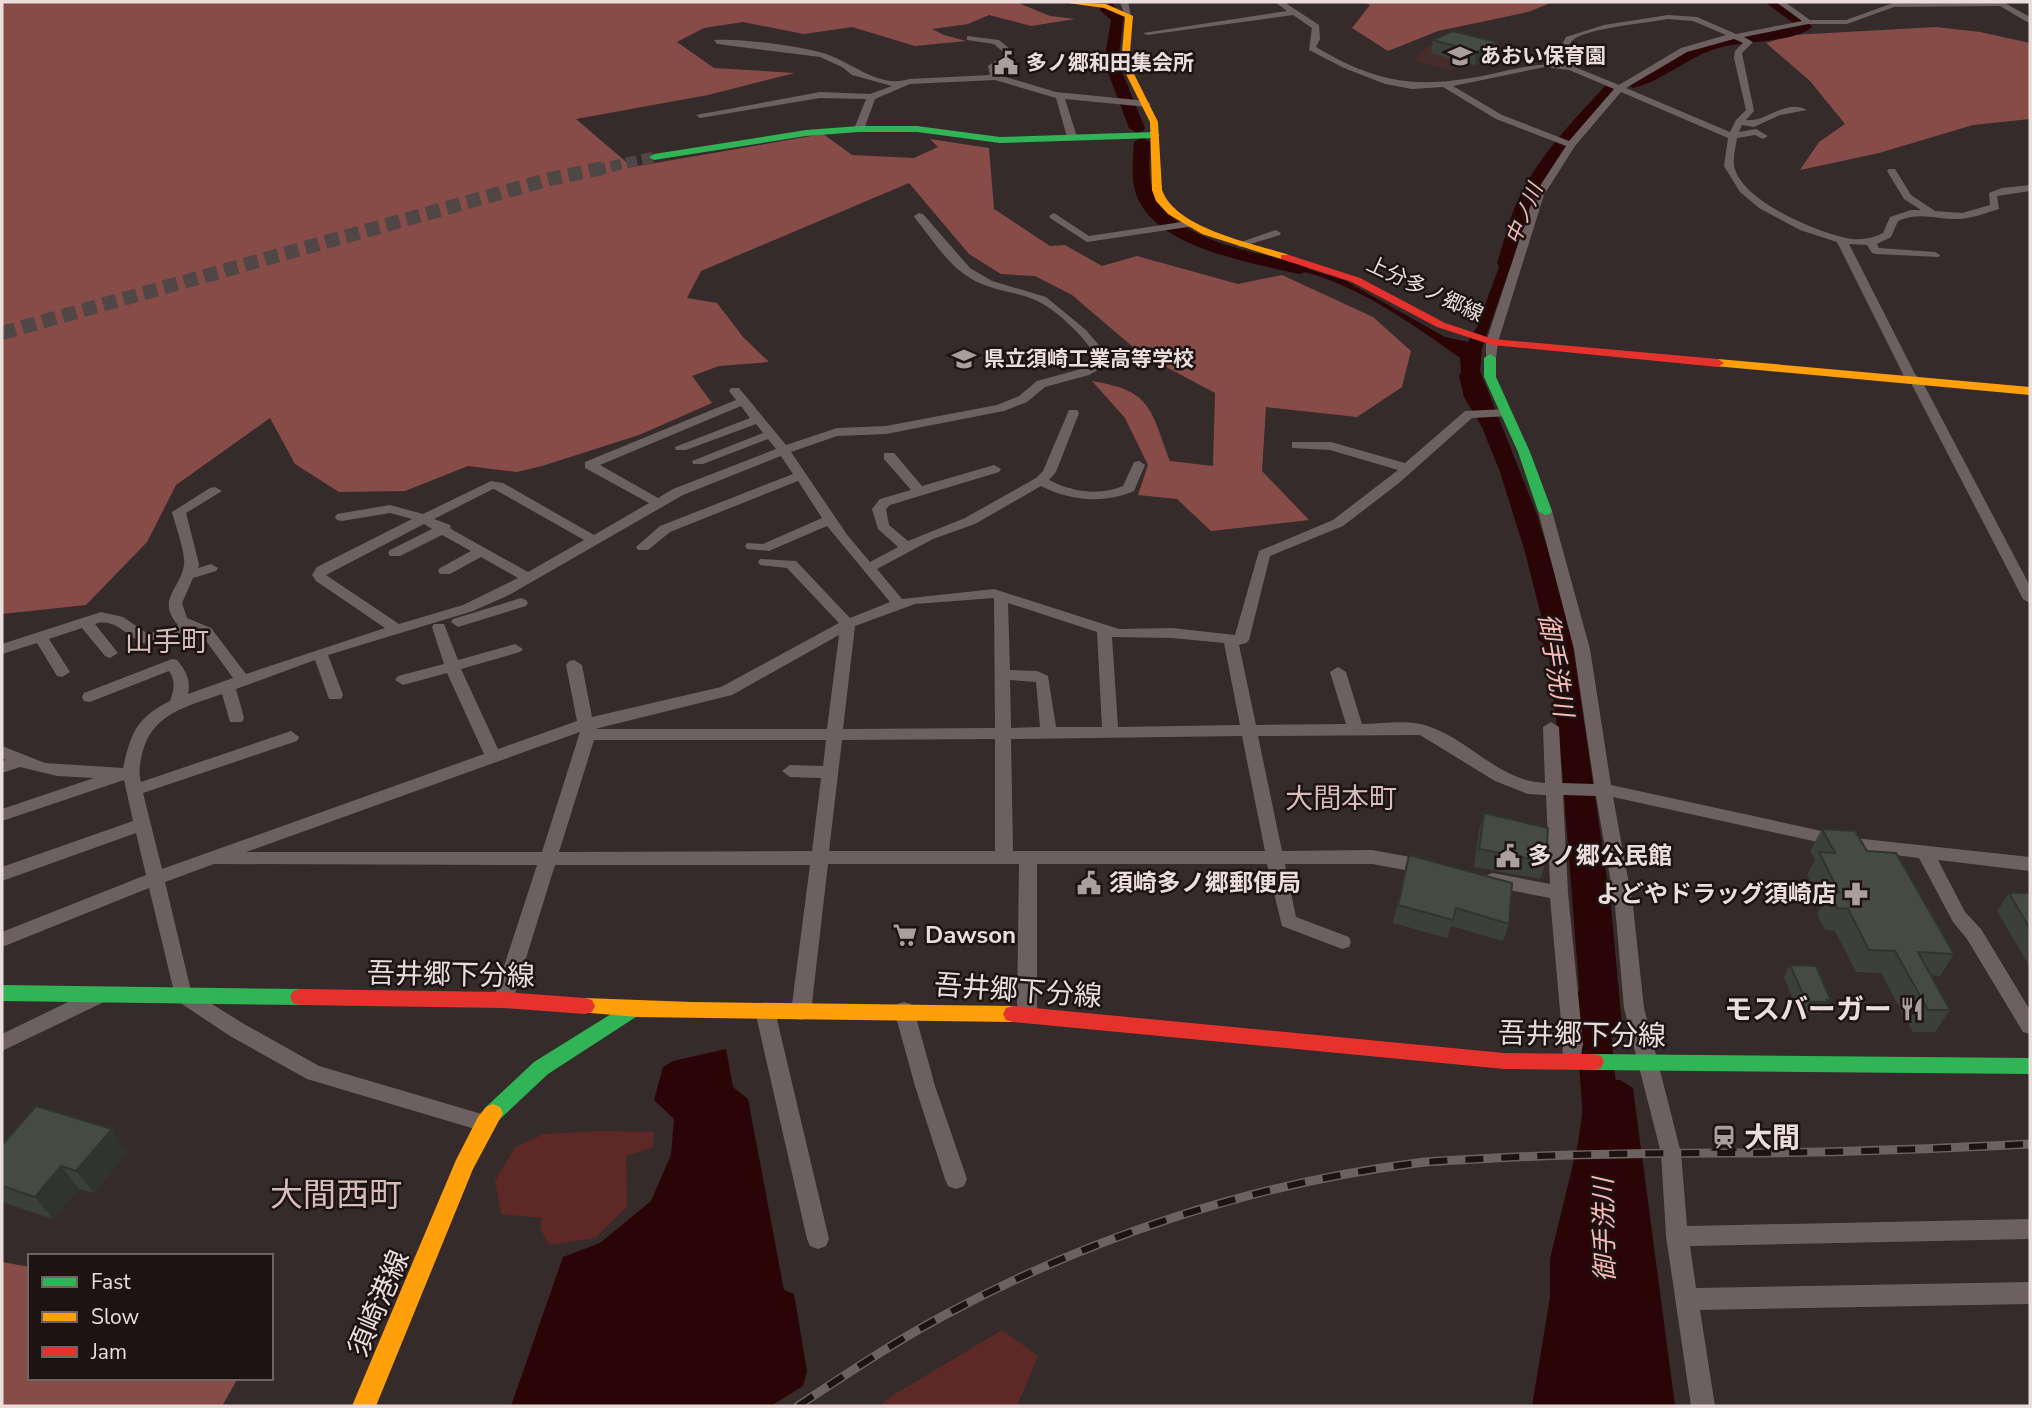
<svg xmlns="http://www.w3.org/2000/svg" width="2032" height="1408" font-family="'Nunito Sans','Noto Sans JP',sans-serif">
<rect width="100%" height="100%" fill="#362b2b"/>
<path fill="#462d2b" d="M1437 41H1448L1510 58 1449 70 1414 61 1420 52Z"/>
<path fill="#5e2827" d="M599 1131 654 1132 653 1147 626 1156 627 1207 595 1238 549 1245 540 1228 542 1218 501 1214 495 1181 515 1147 544 1134Z
M1002 1330 1038 1356 1017 1406H879L895 1394Z"/>
<path fill="#884c48" d="M2 2H1016L1050 16 1075 19 1031 26 989 15 968 24 932 29 944 35 966 41 915 46 852 27 804 34 743 22 704 28 677 42 714 68 795 73 708 95 576 119 632 167 823 134 852 155 914 158 938 147 930 139 989 148 994 209 1050 246 1065 245 1102 266 1137 256 1238 284 1282 275 1373 317 1411 351 1402 387 1357 417 1266 407 1262 471 1309 520 1211 531 1177 499 1138 495 1148 465 1125 418 1092 381C1152 391 1150 408 1170 461L1213 466 1215 393 1140 353 1072 295 1035 276 1001 274 969 254 909 183 701 271 687 298 717 303 743 337 769 362 719 366 692 376 712 403 639 435 542 466 517 472 468 466 405 491 339 492 295 464 270 418 176 485 147 542 86 605 2 614Z
M1363 2H1553L1528 12 1438 31 1388 51 1352 28 1370 5Z
M1936 27 1980 32 2030 43V119L1973 125 1879 153 1800 170 1819 142 1845 124 1810 81 1766 43 1792 35Z
M2 1262 30 1267V1378H238L222 1406H2Z"/>
<path fill="#2b0406" d="M1514 226 1524 228 1482 348 1480 371 1536 512 1556 576 1573 646 1611 906 1623 1037H1583L1562 769 1549 658 1546 646 1538 639 1537 632 1542 619 1525 552 1500 472 1482 427 1464 397 1459 376 1461 372 1460 358C1422 331 1382 302 1339 284 1314 273 1286 267 1260 261L1265 256 1344 280 1445 337 1468 342 1477 327Z
M726 1049 733 1087 748 1099 784 1290 794 1294 807 1371 803 1386 771 1406H511L563 1257 600 1243 651 1201 671 1155 674 1119 654 1100 663 1067 673 1061Z
M1587 1080H1620L1633 1088 1675 1406H1532L1550 1297V1259L1578 1143Z"/>
<g fill="none" stroke-linecap="round" stroke-linejoin="round">
<path fill="#2b0406" fill-rule="evenodd" d="M1099 2H1113L1114 8 1124 15 1118 62 1145 128 1143 131 1137 133 1129 128 1104 62 1111 20 1100 10Z
M1765 2C1786 1 1799 11 1812 27 1796 42 1745 41 1722 47 1689 55 1666 80 1633 88L1625 83 1651 71 1681 52 1701 44 1796 25Z
M1610 84 1618 89 1548 177 1532 208 1515 263 1506 269 1499 267 1497 263C1505 239 1510 214 1522 192 1542 152 1575 119 1605 86Z
M1142 137 1150 142C1150 159 1147 180 1155 196 1179 243 1260 253 1306 264L1308 268 1306 272 1299 274C1250 262 1152 248 1135 191 1131 175 1133 158 1134 142Z
M1591 986 1603 990 1608 1000 1619 1117 1614 1128 1601 1133 1588 1128 1583 1117 1574 1000 1579 990Z"/>
<path stroke="#514646" stroke-width="11" stroke-dasharray="11 5" stroke-linecap="butt" d="M595 170 654 157"/>
<path stroke="#514646" stroke-width="14" stroke-dasharray="14 7" stroke-linecap="butt" d="M2 333 550 179 603 168"/>
<path fill="#6c6160" fill-rule="evenodd" d="M1120 2H1128L1131 16H1125Z
M1275 2H1284L1319 25 1320 39 1316 47C1378 84 1418 89 1487 75 1515 69 1539 62 1567 65L1568 61 1559 50 1566 37 1604 25 1668 15 1697 17 1736 34 1802 21 1776 2H1785L1810 20H1846L1893 3 2003 2 2030 17V22H2027L2000 6 1894 7 1847 24H1808L1744 37 1753 42 1742 53 1754 111 1746 120C1765 123 1786 98 1807 110L1780 115 1754 127 1742 125 1739 132 1756 129 1768 136 1763 139 1755 135 1737 138C1736 146 1733 156 1734 164 1737 200 1822 235 1852 239 1864 240 1873 238 1883 233L1890 217 1911 210H1921L1904 199 1887 171 1889 169H1895L1911 195 1935 211 1962 213 1990 205 1989 193 2002 188 2030 185V191L1997 196 1999 209C1986 213 1973 218 1960 219 1939 220 1919 211 1898 221L1891 237 1877 244 1879 248 1935 252 1940 255 1939 257 1876 254 1872 253 1867 245 1849 244 1915 374 1922 381 2030 586V603L2023 599 1911 383 1904 376 1837 242 1800 230 1759 208 1740 192 1724 166 1728 138 1621 92 1575 146 1544 195 1498 342 1496 358 1490 362 1486 360V342L1534 195 1566 146 1496 119 1443 87 1412 89 1385 84 1344 68 1309 50 1312 28 1293 15 1147 35 1143 33 1287 11ZM1668 19 1693 21 1726 35 1681 48 1619 85 1575 67 1576 61 1567 50C1568 48 1571 41 1573 40 1587 28 1648 23 1668 19ZM1734 39 1743 43 1735 51 1734 58 1746 110 1736 120 1730 132 1626 88 1687 52ZM1545 67 1569 70 1614 89 1569 141 1502 115 1453 86Z
M967 36 999 40 1010 49V58L996 67 999 75 1056 92 1147 101 1151 104 1147 107 1065 99 1077 137 1072 140 1067 137 1056 98 995 80 910 84 875 99 864 129 859 132 854 129 866 99 820 98 700 118 696 115 820 92 870 94 892 86 852 75 842 67 820 57 717 44 714 40C739 38 798 46 823 53 851 61 878 89 909 79L990 75 988 66 1003 55V52L994 44 967 40Z
M919 213 923 214 970 268 992 281 1046 297 1086 330 1109 357 1105 366 1089 375 1045 387 1027 402 1004 411 886 434 837 436 791 452 848 536 870 562 898 547 878 529 872 509 880 499 911 490 884 459V453H894L922 486 994 465 1001 469 999 472 890 505 886 509 889 525 908 541 965 518 1036 478 1043 471 1069 410H1077L1079 413 1056 472 1049 480C1072 492 1099 496 1123 486L1134 462 1139 461 1145 465 1134 491C1104 504 1070 501 1041 486L975 524 933 539 877 569 902 599 994 589 1119 629 1172 628 1235 635 1259 551 1333 520 1398 470 1330 450 1292 448V442H1331L1405 463 1465 411 1507 409 1511 410V416L1472 418 1399 483 1343 526 1270 556 1249 640 1246 643 1239 645 1256 725 1346 724 1330 672 1338 667 1346 672 1362 724C1382 724 1408 719 1428 726 1470 740 1499 781 1545 783L1543 727 1551 722 1559 727 1562 783 1594 784 1574 649 1538 511 1545 507 1552 511 1590 649 1611 785 1854 838 2030 857V871L1938 860 1965 912 1981 929 2030 1010V1034L2023 1032 1967 939 1953 922 1919 858 1854 850 1613 797 1633 906 1644 1008 1681 1153 1687 1226 2030 1219V1239L1690 1246 1696 1288 2030 1282V1304L1700 1310 1715 1406H1691L1666 1236 1661 1153 1624 1008 1615 906 1596 796 1563 795 1568 893 1583 1044 1579 1066 1572 1068 1565 1066 1562 1060 1563 1044 1550 898 1493 887 1487 885 1484 880 1487 875 1493 873 1550 884 1546 795 1528 794 1495 781 1420 735 1258 736 1282 851 1372 850 1427 860 1433 862 1436 867 1433 872 1427 874 1372 864H1285L1296 917 1349 937 1351 942 1349 947 1342 949 1282 926 1267 864H1037V1015L1034 1021 1027 1023 1020 1021 1017 1015 1019 864H828L811 1012 808 1018 801 1020 794 1018 791 1012 810 865H555L513 1000 510 1006 503 1008 496 1006 493 1000 537 865 214 864 165 882 191 991 244 1024 319 1066 492 1117 495 1123 492 1129 485 1132 307 1079 230 1036 176 1000 149 888 2 947V932L146 875 136 833 2 881V867L133 821 124 780 2 821V809L94 778 57 776 20 767 2 773V761L6 760 2 758V746L45 763 123 768C131 733 136 718 170 701 174 690 176 681 169 671L90 702 84 701 82 697 84 693 172 659 177 660C186 671 191 680 188 694L233 678 201 634 195 632 146 644C127 638 116 617 95 624L118 653 110 658 105 656 82 628 49 639 70 672 62 677 57 676 37 643 2 654V644L101 612 123 617 148 634 178 625C156 599 180 590 184 565 186 554 175 524 172 512L210 488 215 487 222 491 186 513 199 564 198 568 211 564 218 568 216 571 193 578 182 603 187 618 211 628 246 674 385 628 316 581 312 575 317 567 412 519 390 513 342 521 337 520 335 517 337 514 390 505 423 514 491 481 503 483 594 535 649 503 585 468V462L736 400 729 391 731 388H739L786 445 837 428 886 426 997 405 1019 396 1037 381 1081 369 1096 361 1097 357C1083 336 1057 309 1033 299 1012 291 989 290 970 278 947 264 932 239 915 218L914 216ZM741 406 750 418 675 447 676 450H686L756 424 763 433 692 461 693 464H703L768 439 776 449 673 489 658 498 600 465ZM781 456 793 474 660 526 636 547 638 550H648L670 532 798 481 822 518 763 544 747 543 745 546 747 549 769 551 827 526 890 602 850 618 796 561 760 559 758 562 760 565 787 568 839 623 721 687 592 717 582 665 574 660 569 661 566 665 577 721 498 749 461 669 520 652 523 649 515 644 458 660 444 624H434L432 627 444 664 398 676 395 680 403 685 447 673 484 754 162 869 143 793 297 741 299 737 291 731 141 782C138 771 140 764 142 754 152 713 186 707 222 694L230 722H242L244 718 236 689 315 660 329 699H341L343 695 328 655 473 611 509 595 683 495ZM493 489H494L584 540 528 572 451 529 450 525 434 519ZM424 524 432 529 390 550 388 553 390 556H400L442 535 471 551 440 568 438 571 440 574H450L481 557 518 578 463 605 399 624 326 575ZM994 598 995 728 843 729 855 626 915 604ZM1008 603 1097 632 1102 727H1056L1048 676 1037 671 1010 670ZM839 635 827 729H595L732 695ZM1112 637 1172 638 1224 643 1240 725 1118 727ZM1010 680 1036 682 1040 727 1011 728ZM580 732 542 852H246ZM1242 736 1265 851H1013L1011 739ZM995 739V851H829L842 740ZM594 740H826L823 766 790 765 782 771 790 777 821 778 812 851 559 852Z
M1054 213 1089 236 1188 221 1193 224 1188 227 1087 242 1050 218 1049 216Z
M1276 230 1281 233 1280 235 1240 247 1235 244Z
M521 598 526 600 528 603 526 606 458 627 451 622 453 619Z
M97 988 104 990 107 996 104 1002 2 1051V1034Z
M904 1002 911 1004 914 1010 935 1086 967 1179 964 1186 956 1189 948 1186 945 1179 915 1086 894 1010 897 1004Z
M765 1003 772 1005 775 1011 829 1239 826 1246 818 1249 810 1246 807 1239 755 1011 758 1005Z"/>
<path fill="#30b455" fill-rule="evenodd" d="M859 126H917L1000 137 1155 132 1160 135 1155 138 1000 143 917 132H859L806 136 654 160 649 157 654 154 806 130Z
M1490 354 1496 358V377L1530 452 1552 511 1550 514 1545 515 1538 511 1518 452 1484 377V358Z
M2 985 300 989 307 991 310 997 307 1003 300 1005 2 1001Z
M632 1001 639 1003 642 1009 639 1015 548 1074 500 1119 493 1122 486 1119 483 1113 486 1107 534 1062Z
M1594 1054 2030 1058V1074L1594 1070 1587 1068 1584 1062 1587 1056Z"/>
<path fill="#ff9f0a" fill-rule="evenodd" d="M1061 2 1106 4 1133 16 1129 64 1158 122 1162 190C1176 229 1253 243 1289 255V259H1281L1202 234 1168 214 1156 201 1152 190 1150 122 1121 64 1125 17 1104 8Z
M1718 359 2030 387V395L1714 366 1712 363Z
M585 998 692 1002 1013 1006 1020 1008 1023 1014 1020 1020 1013 1022 638 1017 578 1012 575 1006 578 1000Z
M493 1104 500 1107 503 1113 473 1169 376 1406H352L456 1160 478 1117 486 1107Z"/>
<path fill="#e5322d" fill-rule="evenodd" d="M1281 255H1289L1360 278 1445 323 1493 339 1718 359 1724 363 1718 367 1492 345 1437 327 1352 282 1281 259Z
M300 989 503 992 585 998 592 1000 595 1006 592 1012 585 1014 503 1008 300 1005 293 1003 290 997 293 991Z
M1013 1006 1504 1053 1594 1054 1601 1056 1604 1062 1601 1068 1594 1070 1504 1069 1013 1022 1006 1020 1003 1014 1006 1008Z"/>
<g stroke="#6b6261" stroke-width="9">
<path id="rail" d="M798 1406C845 1375 891 1344 941 1317 1087 1238 1251 1184 1417 1163 1443 1160 1469 1160 1494 1158 1574 1154 1654 1153 1733 1153 1832 1153 1931 1149 2030 1144"/>
</g>
<use href="#rail" stroke="#1c1312" stroke-width="6" stroke-dasharray="18" stroke-linecap="butt"/>
</g>
<path fill="#3b403a" d="M1433 40 1497 42 1494 55 1475 65 1431 53Z
M1484 813 1546 862 1540 879 1474 867 1479 830Z
M1822 829 1867 851 1954 954 1940 976 1931 975 1950 1010 1935 1032H1913L1881 973 1856 972 1835 931 1825 930 1817 914 1822 905 1807 875 1815 860 1810 851Z
M1409 855 1509 924 1503 941 1451 926 1447 938 1393 923Z
M2009 893H2030V967L1997 911Z
M1790 965 1831 1001 1824 1012H1822L1821 1014 1803 1013 1798 1011 1784 977Z
M2 1145 128 1152 94 1193 79 1189 53 1219 2 1202Z"/>
<path fill="#30342f" d="M1497 42 1494 55 1475 65 1477 52Z
M112 1129 128 1152 94 1193 76 1171Z
M61 1166 79 1189 53 1219 35 1197Z"/>
<path fill="#454a43" stroke="#30342f" stroke-width="2" d="M1453 31 1497 42 1477 52 1433 40Z
M1484 813 1548 828 1546 862 1479 849Z
M1822 829 1855 831 1867 851 1896 853 1954 954 1918 952 1950 1010H1928L1895 951 1869 950 1848 909 1837 908 1829 891 1839 892 1819 852 1835 853Z
M1409 855 1512 883 1509 924 1456 908 1453 920 1398 905Z
M2009 893H2030V929Z
M1790 965 1816 966 1831 1001 1827 1000 1828 1002H1810L1805 999Z
M36 1106 112 1129 76 1171 61 1166 35 1197 2 1186V1145Z"/>
<defs>
<g id="school-bare" transform="scale(1.89)"><path d="M0-5L7-2L0 1L-7-2ZM-4 1L0 2.5L4 1V4Q0 6-4 4Z" fill="#ab9f9e" stroke="#1c1312" stroke-width="2.5" paint-order="stroke"/></g>
<g id="civic-bare" transform="scale(1.89)"><path d="M-.6-6.5H3V-4.5H.6V-3L4-1V1h2V6H-6V1h2V-1L-.6-3ZM-1.2 2.5V6h2.4V2.5Z" fill="#ab9f9e" stroke="#1c1312" stroke-width="2.5" paint-order="stroke"/></g>
<g id="pharmacy-bare" transform="scale(1.89)"><path d="M-2-6h4v4h4v4h-4v4h-4v-4h-4v-4h4Z" fill="#ab9f9e" stroke="#1c1312" stroke-width="2.5" paint-order="stroke"/></g>
<g id="supermarket-bare" transform="scale(1.89)"><path d="M-6-5.5h2.5l.6 2H6L4.5 2H-2.5L-4.4-4H-6ZM-1.5 3.2a1.3 1.3 0 1 0 .1 0ZM3 3.2a1.3 1.3 0 1 0 .1 0Z" fill="#ab9f9e" stroke="#1c1312" stroke-width="2.5" paint-order="stroke"/></g>
<g id="restaurant-bare" transform="scale(1.89)"><path d="M-5-6h1v4h1v-4h1v4h1v-4h1v5L-1.5 .5V6h-2V.5L-5-1ZM5-6V6H3V1.5H1.5Q1.5-4 5-6Z" fill="#ab9f9e" stroke="#1c1312" stroke-width="2.5" paint-order="stroke"/></g>
<g id="station-bare" transform="scale(1.89)"><path d="M-3-6H3Q5-6 5-4V2Q5 4 3 4L4.5 6H3L1.5 4h-3L-3 6H-4.5L-3 4Q-5 4-5 2V-4Q-5-6-3-6ZM-3.5-4v3h7v-3ZM-3.5 1v1.5H-2V1ZM2 1v1.5H3.5V1Z" fill="#ab9f9e" stroke="#1c1312" stroke-width="2.5" paint-order="stroke"/></g>
</defs>
<g fill-rule="evenodd">
<use href="#school-bare" x="1460" y="56"/>
<use href="#civic-bare" x="1006" y="63"/>
<use href="#school-bare" x="964" y="359"/>
<use href="#civic-bare" x="1508" y="856"/>
<use href="#civic-bare" x="1089" y="883"/>
<use href="#pharmacy-bare" x="1856" y="894"/>
<use href="#supermarket-bare" x="905" y="935"/>
<use href="#restaurant-bare" x="1912" y="1009"/>
<use href="#station-bare" x="1724" y="1137"/>
</g>
<g text-anchor="middle" stroke-width="5" stroke-linejoin="round" paint-order="stroke">
<g font-size="21" font-weight="bold" fill="#eadddc" stroke="#1c1312" text-anchor="start">
<text x="1480" y="63">あおい保育園</text>
<text x="1026" y="70">多ノ郷和田集会所</text>
<text x="984" y="366">県立須崎工業高等学校</text>
</g>
<g font-size="21" font-style="italic" fill="#fabbb6" stroke="#1c1312">
<text transform="translate(1524 214) rotate(-67)" y="7">中ノ川</text>
</g>
<g font-size="21" fill="#eadddc" stroke="#1c1312">
<text transform="translate(1425 289) rotate(25)" y="7">上分多ノ郷線</text>
</g>
<g font-size="24" font-weight="bold" fill="#eadddc" stroke="#1c1312" text-anchor="start">
<text x="1528" y="864">多ノ郷公民館</text>
<text x="1109" y="891">須崎多ノ郷郵便局</text>
<text x="1836" y="902" text-anchor="end">よどやドラッグ須崎店</text>
<text x="925" y="943">Dawson</text>
</g>
<g font-size="26" font-style="italic" fill="#fabbb6" stroke="#1c1312">
<text transform="translate(1556 665) rotate(81)" y="9">御手洗川</text>
<text transform="translate(1604 1230) rotate(-91)" y="9">御手洗川</text>
</g>
<g font-size="28" fill="#d7bdba" stroke="#1c1312">
<text x="167" y="651">山手町</text>
<text x="1341" y="808">大間本町</text>
</g>
<g font-size="28" fill="#eadddc" stroke="#1c1312">
<text transform="translate(451 974) rotate(1)" y="10">吾井郷下分線</text>
<text transform="translate(1018 990) rotate(4)" y="10">吾井郷下分線</text>
<text transform="translate(1582 1034) rotate(1)" y="10">吾井郷下分線</text>
<text transform="translate(378 1303) rotate(-67)" y="10">須崎港線</text>
</g>
<g font-size="28" font-weight="bold" fill="#eadddc" stroke="#1c1312" text-anchor="end">
<text x="1892" y="1019">モスバーガー</text>
<text x="1744" y="1147" text-anchor="start">大間</text>
</g>
<g font-size="33" fill="#d7bdba" stroke="#1c1312">
<text x="336" y="1206">大間西町</text>
</g>
</g>
<rect width="2032" height="1408" fill="none" stroke="#eadddc" stroke-width="7"/>
<rect x="28" y="1254" width="245" height="126" fill="#1c1312" stroke="#6e6463" stroke-width="2"/>
<rect x="42" y="1277" width="35" height="10" fill="#30b455" stroke="#6e6463" stroke-width="2"/>
<text x="91" y="1289" font-size="21" fill="#eadddc">Fast</text>
<rect x="42" y="1312" width="35" height="10" fill="#ff9f0a" stroke="#6e6463" stroke-width="2"/>
<text x="91" y="1324" font-size="21" fill="#eadddc">Slow</text>
<rect x="42" y="1347" width="35" height="10" fill="#e5322d" stroke="#6e6463" stroke-width="2"/>
<text x="91" y="1359" font-size="21" fill="#eadddc">Jam</text>
</svg>
